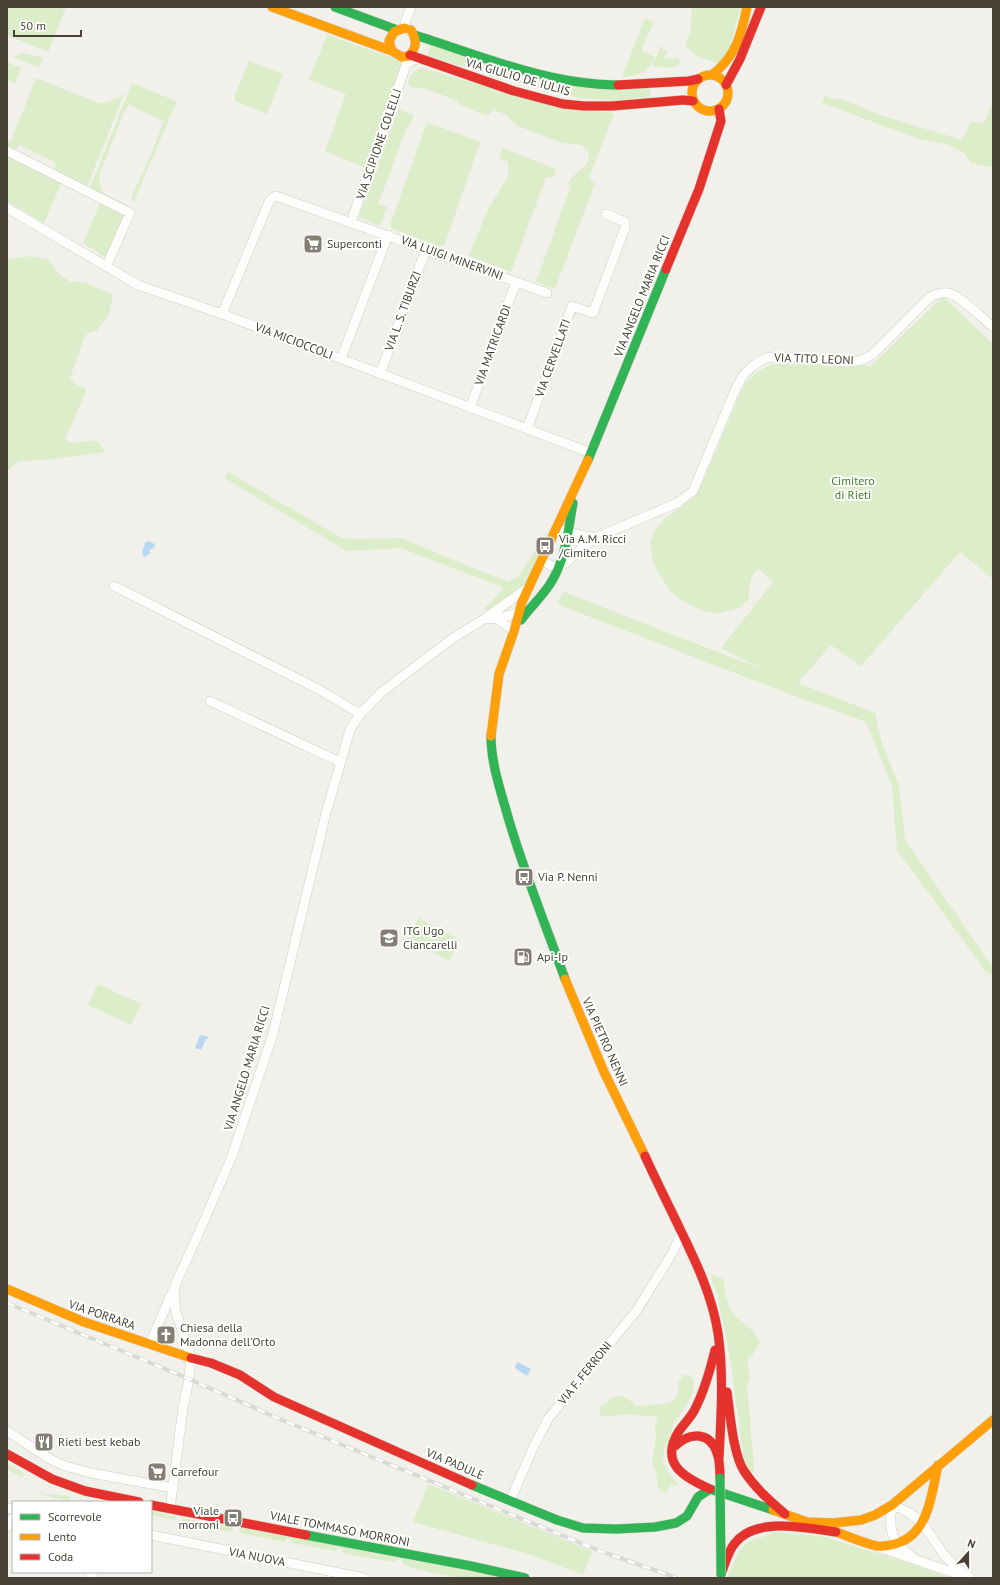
<svg xmlns="http://www.w3.org/2000/svg" width="1000" height="1585" font-family="'PT Sans',sans-serif">
<rect width="100%" height="100%" fill="#f1f0eb"/>
<path fill="#dcedca" d="M7 7H66L48 52 7 35Z
M692 7H741L728 54 717 63 696 56 685 46 690 32Z
M645 18 654 22 641 51 655 57C646 73 640 76 622 77Z
M327 35 399 60 403 64 367 169 325 151 346 94 309 80Z
M431 44 550 80 650 88 651 97 617 101 579 98 524 84 427 56Z
M662 44 663 50 667 51 664 58 674 59 675 57 678 58 679 61 682 62C674 71 663 66 652 66Z
M23 53 43 58 39 68 13 57Z
M249 61 283 74 267 114 235 101V95Z
M7 62 21 68 15 83 7 80Z
M421 68 571 110 614 113 590 176 591 181 595 183 555 289 536 282 571 185 568 184C574 172 583 170 589 160L588 151 582 145 562 143 516 125 507 115 494 110 487 116 460 105 455 100 426 89 411 87 408 83C410 74 413 71 421 68Z
M36 78 101 104 120 97 124 94 88 184 83 186 54 171 56 163 20 145 14 151 7 147V140L11 141Z
M132 83 176 101V103L134 201 132 202V195L148 162 164 121 129 105 125 110 99 176 101 189 105 194 127 205V208L90 188Z
M825 96 834 100 840 98 877 114 962 140 970 123 985 122 993 100V167L971 163 964 153 947 144 922 140 822 103Z
M398 109 414 115 410 126 408 125 378 204 387 207 380 226 359 217Z
M427 122 480 142 445 244 440 247 391 228 390 225Z
M502 148 556 169 553 178 546 177 511 272 469 256 488 209 508 177V162L499 158Z
M10 155 62 182 44 223 7 201V163Z
M101 201 127 214 108 259 83 243Z
M31 256 47 259 60 275 71 282H84L113 294 108 317 96 331 88 333 84 338 70 378 75 384 87 389 65 439 73 443 96 440 105 452 46 460 19 461 7 471V257L14 259Z
M943 296 993 344V577L992 578 960 552 861 666 831 645 798 683 875 713 881 740 899 786 905 840 993 968V975L987 973 897 850 892 786 866 722 784 692 557 604 564 592 764 670 721 648 773 582 758 568 751 578 748 600 737 609 721 613 706 612 686 603 670 591 654 565 650 544 655 530 663 520 693 498 701 486 744 385C751 375 762 368 774 364 798 358 845 364 871 366Z
M228 472 340 537 354 539 401 538 508 582 519 576 545 534 547 533 523 590 500 609 483 610 504 588 401 548 347 551 226 479Z
M419 918 460 940 449 961 407 938Z
M98 984 141 1004 131 1025 88 1005Z
M711 1274 724 1280C724 1292 728 1309 737 1318 748 1327 754 1329 760 1343L753 1354 747 1359 750 1378 747 1385 754 1468V1472L750 1473 744 1460 730 1357 717 1293 713 1285Z
M684 1374 693 1378C698 1399 678 1411 672 1428 671 1432 672 1434 671 1437 666 1446 661 1452 664 1463 666 1472 674 1479 679 1486L671 1484 666 1494 658 1488 656 1472 652 1460 656 1439 655 1424 658 1417 627 1414 607 1417 599 1415 601 1406C608 1404 609 1398 618 1395L627 1398 636 1406 664 1404 673 1401 678 1393V1383Z
M7 1463 25 1474 22 1478 7 1469Z
M428 1484 592 1551 583 1575 532 1555 413 1522Z
M36 1493 70 1496 69 1501Z
M151 1511 176 1517 175 1520 151 1515Z
M182 1518 234 1527 231 1532 181 1522Z
M239 1528H242L505 1578 453 1577 418 1570 403 1564 401 1559H398L394 1562 342 1553V1549L337 1548 336 1551 292 1543 291 1540 287 1538 284 1542 240 1533Z
M778 1532 825 1537 905 1562 951 1578H727L739 1551 749 1541Z"/>
<path fill="#bad7f1" d="M148 541 155 544 154 548 149 550 151 553 144 557 142 553 145 543Z
M200 1035 209 1037 208 1039H206L201 1050 195 1048Z
M518 1362 531 1369 527 1376 515 1368 516 1364Z"/>
<g fill="none" stroke-linecap="round" stroke-linejoin="round">
<g stroke="#cfcec8" stroke-width="10">
<path id="street" d="M408 30 405 22 411 7
M7 151 130 213 106 267
M7 208 138 285 222 314 591 453
M351 222 406 65 411 61 419 59
M222 314 269 202 272 198 276 196 547 293
M341 359 388 235
M380 374 426 249
M470 408 516 282
M527 429 572 306 593 313 625 228V222L606 214
M563 531 595 538
M541 560 558 569 595 538 677 503 693 491 736 388 744 374 754 365 766 358 777 357 804 358 845 362 859 361 872 355 930 297C936 294 942 292 948 293 960 295 983 319 993 327
M114 586 320 690 360 714
M496 618 514 631
M488 619 522 613
M210 701 340 762
M150 1344 173 1290
M7 1431 50 1459 65 1466 91 1473 173 1488
M510 1501 534 1446 548 1419 637 1310 673 1252 682 1231
M7 1508 13 1509
M170 1509 183 1408 189 1379 191 1358 176 1312 174 1295 176 1283 197 1237 232 1156 273 1034 326 813 350 730 360 714 383 691 453 638 484 619 525 590
M7 1527 13 1518
M151 1535 364 1578
M881 1548 966 1577
M916 1560C892 1540 888 1536 892 1505L910 1513 922 1523 945 1556 953 1564 970 1578
M90 1578 92 1572"/>
</g>
<g stroke="#d1cec2" stroke-width="10">
<path id="fast" d="M335 7 397 30
M415 35C481 56 549 85 618 85
M588 460 666 269
M521 620C530 607 542 597 550 584 566 560 568 530 573 503
M491 736C491 761 499 786 506 810 522 868 545 923 565 979
M472 1485 557 1520 583 1528 617 1529 655 1527 676 1523 687 1516 698 1497 710 1489 773 1510
M306 1535 471 1566 525 1578"/>
</g>
<g stroke="#d1cec2" stroke-width="10">
<path id="slow" d="M272 7 392 51 402 57 409 56C417 48 417 40 411 30L404 28 394 32 389 41 392 51
M692 93a18 18 0 1 1 36 0a18 18 0 1 1-36 0Z
M712 75C736 56 741 36 747 7
M491 736 499 674 514 631 522 602 588 460
M565 979 604 1072 645 1156
M7 1289 84 1322 191 1358
M773 1510 807 1522 833 1523 861 1520 875 1515 892 1505 993 1420
M825 1528C841 1533 862 1543 877 1546 884 1547 892 1545 898 1543 929 1533 932 1492 938 1465"/>
</g>
<g stroke="#d1cec2" stroke-width="10">
<path id="jam" d="M410 55 514 91 563 104 584 106H612L683 100 693 101
M618 85 689 81 698 79
M726 85 740 59 761 7
M666 269 699 189 721 121 719 109
M645 1156C656 1180 668 1204 679 1227 696 1262 712 1295 718 1333 724 1374 721 1417 719 1458
M191 1358 211 1363 240 1375 274 1397 472 1485
M727 1392C730 1413 733 1454 744 1471 755 1488 770 1501 785 1514
M675 1446C689 1432 710 1431 717 1453 720 1461 720 1470 720 1478
M7 1454 52 1479 85 1491 139 1502
M710 1489C683 1477 659 1463 679 1431 684 1424 690 1418 694 1411 704 1392 710 1371 715 1350
M151 1505 306 1535
M721 1574C725 1564 728 1551 735 1543 756 1516 808 1528 836 1532"/>
</g>
<use href="#street" stroke="#fdfdfc" stroke-width="9"/>
<use href="#fast" stroke="#30b455" stroke-width="9"/>
<use href="#slow" stroke="#ff9f0a" stroke-width="9"/>
<use href="#jam" stroke="#e5322d" stroke-width="9"/>
<g stroke="#d9d9d8" stroke-width="4">
<path id="rail" d="M7 1303 189 1379 282 1420 600 1551 677 1578"/>
</g>
<use href="#rail" stroke="#fff" stroke-width="2.5" stroke-dasharray="8" stroke-linecap="butt"/>
<g stroke="#d4ceb8" stroke-width="10" stroke-linecap="butt">
<path id="fast-bridge" d="M720 1478 721 1574"/>
</g>
<use href="#fast-bridge" stroke="#30b455" stroke-width="9"/>
</g>
<defs>
<g id="supermarket-square" transform="scale(1)"><rect x="-9" y="-9" width="18" height="18" rx="4" fill="#837f75" stroke="#fff"/><path d="M-6-5.5h2.5l.6 2H6L4.5 2H-2.5L-4.4-4H-6ZM-1.5 3.2a1.3 1.3 0 1 0 .1 0ZM3 3.2a1.3 1.3 0 1 0 .1 0Z" fill="#fff"/></g>
<g id="bus-square" transform="scale(1)"><rect x="-9" y="-9" width="18" height="18" rx="4" fill="#837f75" stroke="#fff"/><path d="M-5-6H5V4H4V6H2V4H-2V6H-4V4H-5ZM-3.5-4V0h7V-4ZM-3.5 1.2v1.5H-2V1.2ZM2 1.2v1.5H3.5V1.2Z" fill="#fff"/></g>
<g id="school-square" transform="scale(1)"><rect x="-9" y="-9" width="18" height="18" rx="4" fill="#837f75" stroke="#fff"/><path d="M0-5L7-2L0 1L-7-2ZM-4 1L0 2.5L4 1V4Q0 6-4 4Z" fill="#fff"/></g>
<g id="fuel-square" transform="scale(1)"><rect x="-9" y="-9" width="18" height="18" rx="4" fill="#837f75" stroke="#fff"/><path d="M-5.5-6h7V0h2V4h1.3V-2.5L3-4.5l.8-.8L6-3V5H2.5V1h-1V6h-7ZM-4.2-4.7v3.2H.2V-4.7Z" fill="#fff"/></g>
<g id="church-square" transform="scale(1)"><rect x="-9" y="-9" width="18" height="18" rx="4" fill="#837f75" stroke="#fff"/><path d="M-1.2-6h2.4v3.5h3.3v2.4h-3.3V6h-2.4V-.1h-3.3v-2.4h3.3Z" fill="#fff"/></g>
<g id="restaurant-square" transform="scale(1)"><rect x="-9" y="-9" width="18" height="18" rx="4" fill="#837f75" stroke="#fff"/><path d="M-5-6h1v4h1v-4h1v4h1v-4h1v5L-1.5 .5V6h-2V.5L-5-1ZM5-6V6H3V1.5H1.5Q1.5-4 5-6Z" fill="#fff"/></g>
</defs>
<g fill-rule="evenodd">
<use href="#supermarket-square" x="313" y="244"/>
<use href="#bus-square" x="545" y="546"/>
<use href="#bus-square" x="524" y="877"/>
<use href="#school-square" x="389" y="938"/>
<use href="#fuel-square" x="523" y="957"/>
<use href="#church-square" x="166" y="1335"/>
<use href="#restaurant-square" x="44" y="1442"/>
<use href="#supermarket-square" x="157" y="1472"/>
<use href="#bus-square" x="233" y="1518"/>
</g>
<g text-anchor="middle" stroke-width="4" stroke-linejoin="round" paint-order="stroke">
<g font-size="12" fill="#484236" stroke="#fff">
<text transform="translate(518 77) rotate(16)" y="4">VIA GIULIO DE IULIIS</text>
<text transform="translate(379 144) rotate(-71)" y="4">VIA SCIPIONE COLELLI</text>
<text transform="translate(452 258) rotate(20)" y="4">VIA LUIGI MINERVINI</text>
<text transform="translate(642 296) rotate(-68)" y="4">VIA ANGELO MARIA RICCI</text>
<text transform="translate(403 311) rotate(-70)" y="4">VIA L. S. TIBURZI</text>
<text transform="translate(294 341) rotate(21)" y="4">VIA MICIOCCOLI</text>
<text transform="translate(493 345) rotate(-70)" y="4">VIA MATRICARDI</text>
<text transform="translate(553 358) rotate(-70)" y="4">VIA CERVELLATI</text>
<text transform="translate(814 359) rotate(2)" y="4">VIA TITO LEONI</text>
<text transform="translate(605 1042) rotate(66)" y="4">VIA PIETRO NENNI</text>
<text transform="translate(247 1068) rotate(-73)" y="4">VIA ANGELO MARIA RICCI</text>
<text transform="translate(102 1315) rotate(19)" y="4">VIA PORRARA</text>
<text transform="translate(585 1373) rotate(-51)" y="4">VIA F. FERRONI</text>
<text transform="translate(455 1464) rotate(23)" y="4">VIA PADULE</text>
<text transform="translate(340 1529) rotate(11)" y="4">VIALE TOMMASO MORRONI</text>
<text transform="translate(257 1557) rotate(11)" y="4">VIA NUOVA</text>
</g>
<g font-size="12" fill="#484236" stroke="#fff" text-anchor="start">
<text x="327" y="248">Superconti</text>
<text x="559" y="543">Via A.M. Ricci<tspan x="559" dy="14">/Cimitero</tspan></text>
<text x="538" y="881">Via P. Nenni</text>
<text x="403" y="935">ITG Ugo<tspan x="403" dy="14">Ciancarelli</tspan></text>
<text x="537" y="961">Api-Ip</text>
<text x="180" y="1332">Chiesa della<tspan x="180" dy="14">Madonna dell'Orto</tspan></text>
<text x="58" y="1446">Rieti best kebab</text>
<text x="171" y="1476">Carrefour</text>
<text x="219" y="1515" text-anchor="end">Viale<tspan x="219" dy="14">morroni</tspan></text>
</g>
<g font-size="12" fill="#417c27" stroke="#fff">
<text x="853" y="485">Cimitero<tspan x="853" dy="14">di Rieti</tspan></text>
</g>
</g>
<rect width="1000" height="1585" fill="none" stroke="#484236" stroke-width="16"/>
<rect x="12" y="1501" width="140" height="72" fill="#ffffff" stroke="#b6b3af"/>
<rect x="20" y="1514" width="20" height="6" fill="#30b455" stroke="#b6b3af"/>
<text x="48" y="1521" font-size="12" fill="#484236">Scorrevole</text>
<rect x="20" y="1534" width="20" height="6" fill="#ff9f0a" stroke="#b6b3af"/>
<text x="48" y="1541" font-size="12" fill="#484236">Lento</text>
<rect x="20" y="1554" width="20" height="6" fill="#e5322d" stroke="#b6b3af"/>
<text x="48" y="1561" font-size="12" fill="#484236">Coda</text>
<g transform="translate(968 1553) rotate(21)" stroke="#ffffff" stroke-width="3" paint-order="stroke">
<path d="M0-3L7 15L0 10L-7 15Z" fill="#484236"/>
<text y="-6" font-size="11" font-weight="bold" text-anchor="middle" fill="#484236">N</text>
</g>
<path d="M14 30v6h67v-6" fill="none" stroke="#484236" stroke-width="2"/>
<text x="20" y="30" font-size="12" fill="#484236" stroke="#ffffff" stroke-width="3" paint-order="stroke">50 m</text>
</svg>
